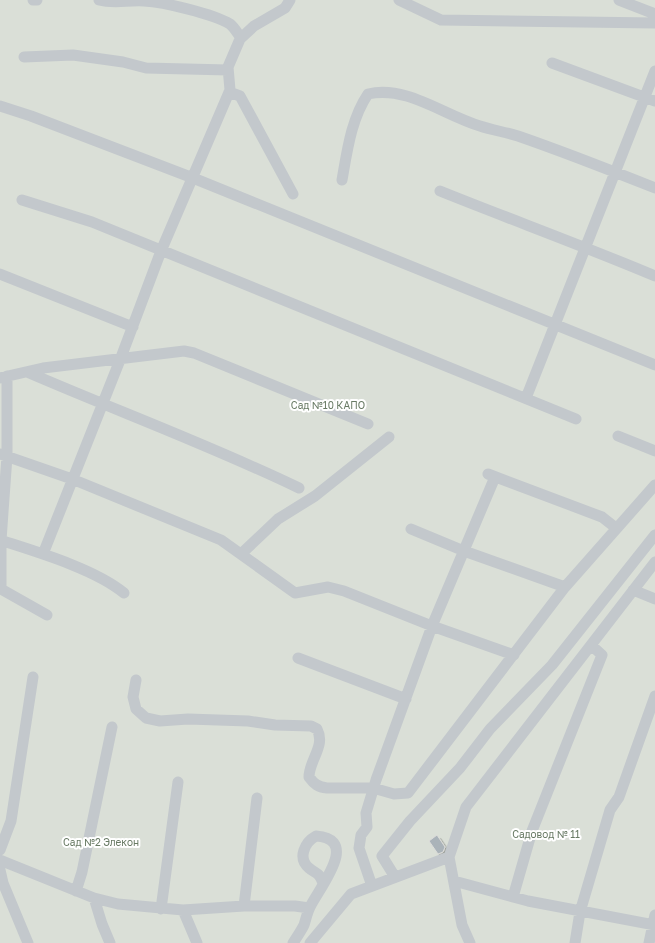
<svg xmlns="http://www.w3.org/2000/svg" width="655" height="943" font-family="'Golos Text',sans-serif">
<defs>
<filter id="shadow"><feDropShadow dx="3.5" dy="3.5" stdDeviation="0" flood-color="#0004"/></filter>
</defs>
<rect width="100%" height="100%" fill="#fafaf8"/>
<path fill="#dadfd7" d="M0 0H655V943H0Z"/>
<path fill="#aab3b9" stroke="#dcdcda" filter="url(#shadow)" d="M437 835 445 847 443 852 438 854 429 841Z"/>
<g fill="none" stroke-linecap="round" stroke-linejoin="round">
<path stroke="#c3c8cc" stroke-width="11" d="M33 0H37
M99 0C114 4 128 0 144 1 164 2 213 14 230 24 234 27 238 34 241 38
M399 0 441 20 655 23
M619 0 655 14
M24 57 73 55 123 62 146 68 228 70
M552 63 655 101
M229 92 240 96 293 194
M0 106 31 116 193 178 655 365
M342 180C347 152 351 119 368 94 407 85 443 115 480 126 492 130 505 132 518 136 564 152 610 170 655 188
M440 191C512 220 584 246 655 276
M22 200 92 222 576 419
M0 274 133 327
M27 372C117 411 210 445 299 488
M7 376V456L1 540V589L47 615
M0 378 43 368 184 351 194 353 368 424
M526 398 655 71
M618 436 655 451
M0 454 72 479 221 540 295 593 328 587 344 591 432 626 514 655
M488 474 602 517 616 528
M411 529 464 551 565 587
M0 540C37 552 95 569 124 593
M43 554 120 360 161 251 230 90 228 67 240 39 254 26 285 8 290 0
M241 554 278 519 315 496 389 437
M633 590 655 599
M298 658 406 699
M136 680 133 697 136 709 146 718 160 721 188 719 248 721 275 725 311 726 317 729C326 746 309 760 309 777 314 784 318 787 327 788H373L394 794 408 793 565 587 655 485
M0 850 11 821 33 677
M449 857 462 925 470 943
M0 860 94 898 118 904 183 910 244 906H295L309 908
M0 870 3 883 28 943
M395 877 382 856 410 821 460 768 490 729 552 665 655 535
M454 881 528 901 655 925
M372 886 359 848 361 835 367 827 366 813 376 780 432 626 495 477
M76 891 82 872 112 727
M513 897 532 831 602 655 591 645
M94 898 102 924 110 943
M244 906 257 798
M161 909 178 782
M183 910 197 943
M293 943C297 937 301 931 304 925 306 919 307 913 310 907 319 888 361 839 316 836 305 842 297 858 309 868 316 874 319 872 323 883
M310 943 351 894 449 857 466 807 655 562
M575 943 580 912 610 810 619 797 655 696
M649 943 655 915"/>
</g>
<g text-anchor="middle" stroke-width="4" stroke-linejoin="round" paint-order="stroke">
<g font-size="10" fill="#687a64" stroke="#fff">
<text x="328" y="409">Сад №10 КАПО</text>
<text x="546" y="838">Садовод № 11</text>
<text x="101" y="846">Сад №2 Элекон</text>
</g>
</g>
</svg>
